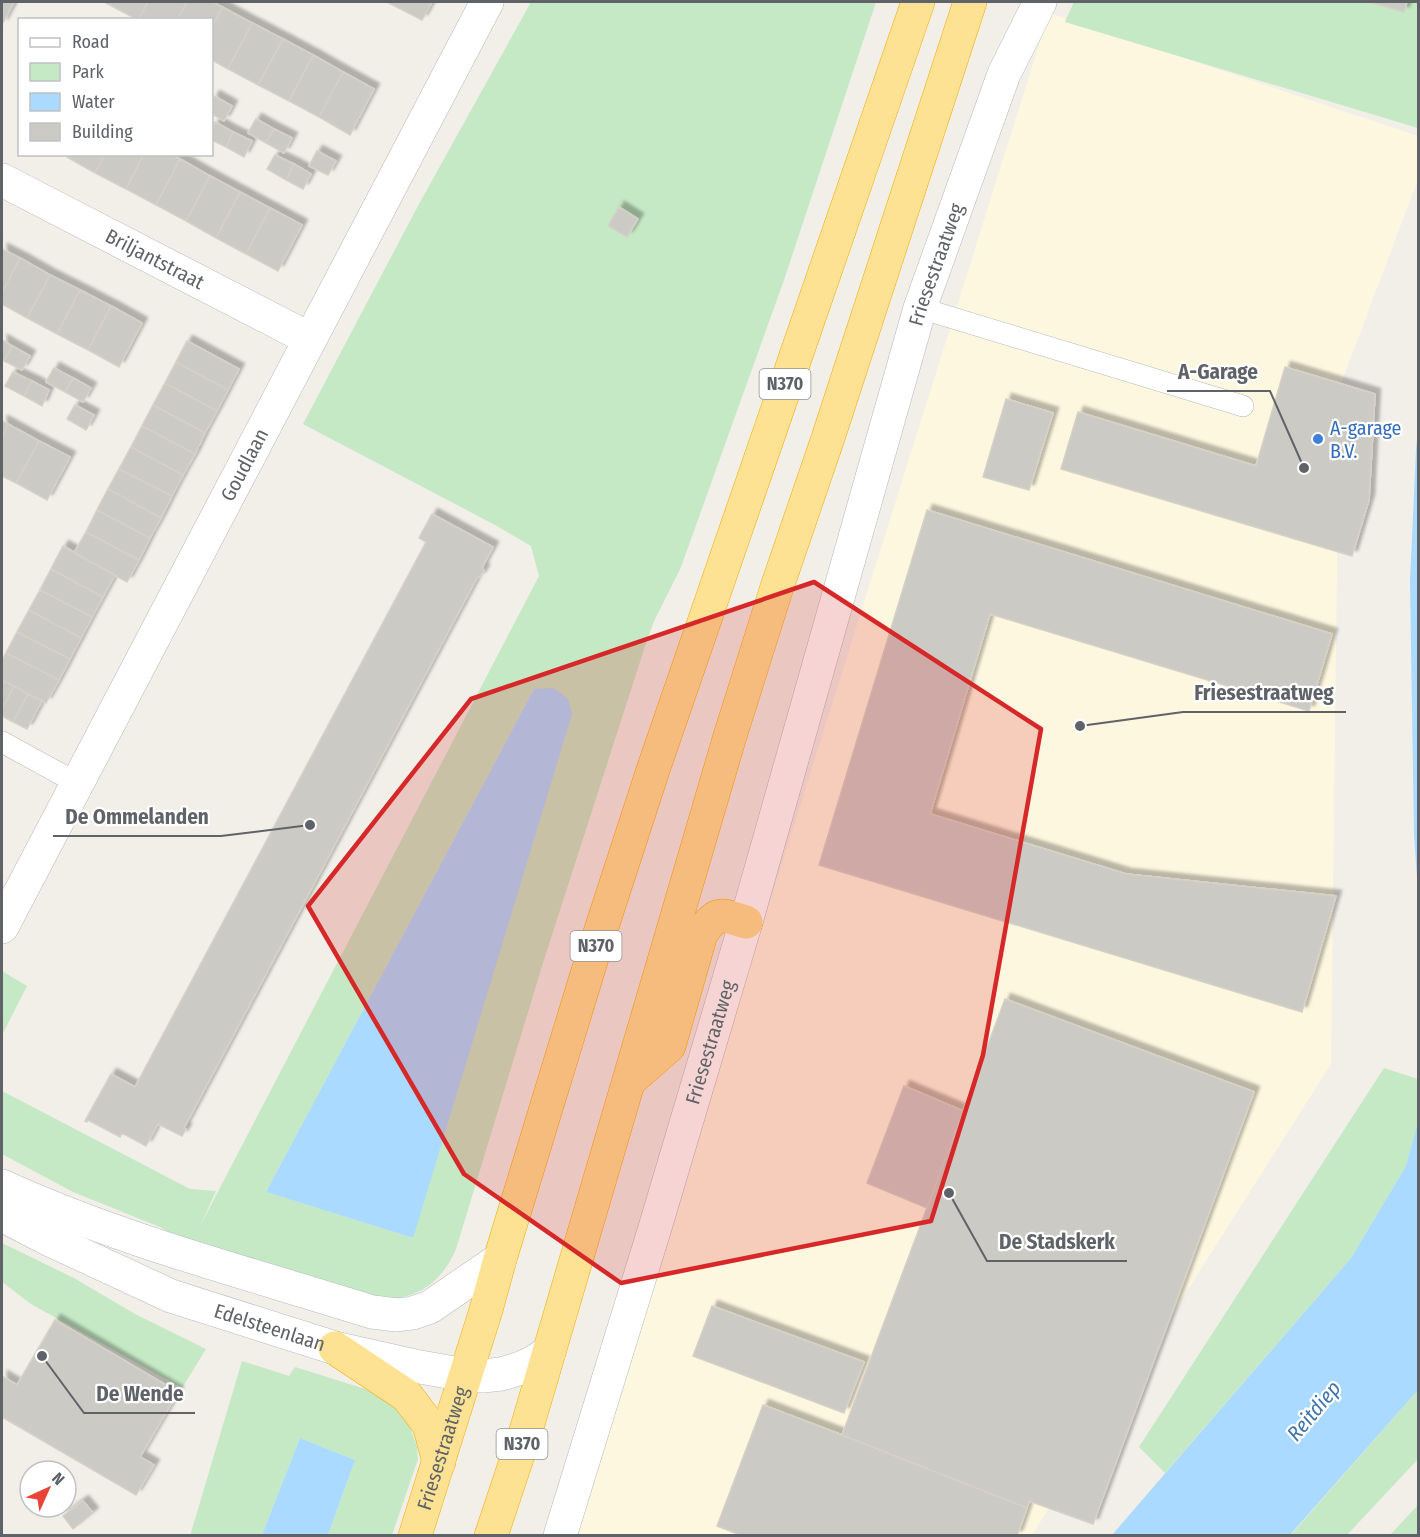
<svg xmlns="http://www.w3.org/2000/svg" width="1420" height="1537" font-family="'Fira Sans Condensed',sans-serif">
<defs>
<filter id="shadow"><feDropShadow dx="5.5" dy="-5.5" stdDeviation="1.5" flood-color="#0004"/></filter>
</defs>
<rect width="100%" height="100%" fill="#f1efe8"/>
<path fill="#fef7e0" d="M1049 13 1418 136V179L1339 389 1331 1064 1032 1535 571 1536Z"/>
<path fill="#c5e8c5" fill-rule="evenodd" d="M531 2H876L784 280 681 567 655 619 648 637 543 963 456 1249C441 1283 419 1298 382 1300L191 1245 160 1227 73 1192 2 1154V1091L190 1189 216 1191 200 1226 539 576 531 546 497 526 303 424 419 204ZM534 689 413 1238 266 1192Z
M1074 2H1418V128L1065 22Z
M2 971 27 986 2 1035Z
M1384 1068 1418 1079V1122L1406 1166 1351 1258 1165 1473 1139 1447Z
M2 1243 74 1278 135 1314 206 1349 182 1388 31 1304 2 1282Z
M242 1361 289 1376 295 1367 375 1392 395 1405 409 1424 417 1447 418 1459 392 1535H328L355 1460 300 1438 262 1535 190 1536Z
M1418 1390V1459L1347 1535 1290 1536Z
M1418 1505V1535H1390Z"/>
<path fill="#aadaff" d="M1418 429V893L1414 835 1410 581 1416 450Z
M554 688 568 699 572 714 413 1238 266 1192 534 689Z
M1418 1122V1390L1290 1535H1112L1351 1258 1406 1166Z
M300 1438 355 1460 328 1535H262Z"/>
<path fill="#cccac5" stroke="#d6d1c6" stroke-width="1.5" filter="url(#shadow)" d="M2 2H14L2 25Z
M107 2H148L138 20 106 3Z
M148 2H187L177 20H138Z
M187 2H213L222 7 212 28V20H177Z
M387 2H432L422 20Z
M1370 2H1407L1404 12Z
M222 7 252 23 228 69 212 60V28Z
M252 23 283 39 258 85 228 69Z
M283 39 313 55 289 101 258 85Z
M313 55 343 72 319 117 289 101Z
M343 72 374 89 350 135 319 117Z
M214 96 232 106 224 121 212 114V100Z
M256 119 274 129 266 143 248 133Z
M215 122 233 132 226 147 212 140V129Z
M274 129 292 138 284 153 266 143Z
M233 132 252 141 244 157 226 147Z
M317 151 336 161 328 175 309 166Z
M66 154H105L95 173 65 156Z
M105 154H144L126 189 95 173Z
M144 154H171L180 159 156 205 126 189Z
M275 155 294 164 286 180 267 169Z
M180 159 210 176 186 221 156 205Z
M294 164 311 174 303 189 286 180Z
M210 176 240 192 216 238 186 221Z
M240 192 270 208 246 254 216 238Z
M619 207 638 219 627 237 608 226Z
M270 208 302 225 278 271 246 254Z
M2 249 20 258 2 293Z
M20 258 50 275 27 318 2 304V293Z
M50 275 80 290 57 334 27 318Z
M80 290 111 306 88 350 57 334Z
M111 306 142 323 119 367 88 350Z
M2 340 12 346 4 361 2 359Z
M187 341 239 369 228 390 176 362Z
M12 346 30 356 22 370 4 361Z
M176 362 228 390 217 411 165 383Z
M1285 367 1375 394 1369 500 1352 556 1061 469 1078 412 1256 466Z
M54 368 73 378 65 392 46 382Z
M13 372 32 381 24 396 5 386Z
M73 378 91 388 83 402 65 392Z
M32 381 49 390 42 406 24 396Z
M165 383 217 411 205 433 153 405Z
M1006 399 1053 413 1029 490 983 477Z
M75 405 94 415 86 430 67 419Z
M153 405 205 433 195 454 142 426Z
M2 421 8 424 2 438Z
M8 424 39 441 16 483 2 476V438Z
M142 426 195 454 183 475 131 447Z
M39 441 70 457 47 500 16 483Z
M131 447 183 475 172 496 119 469Z
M119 469 172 496 161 518 108 489Z
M108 489 161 518 150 538 97 510Z
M97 510 150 538 139 560 86 532Z
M927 510 1332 634 1309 711 990 614 930 814 1126 874 1336 896 1302 1012 819 865Z
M432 514 493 547 482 568 484 570 480 577 478 576 184 1128 186 1129 182 1136 158 1124 146 1146 122 1133 120 1137 88 1120 87 1122 85 1121 111 1074 135 1087 426 542 419 538Z
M86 532 139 560 127 582 74 553Z
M63 546 115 575 103 597 51 569Z
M51 569 103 597 92 617 40 590Z
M40 590 92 617 81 638 29 610Z
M29 610 81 638 70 659 17 632Z
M17 632 70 659 59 680 6 653Z
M6 653 59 680 46 703 2 680V661Z
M2 680 14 686 2 709Z
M14 686 28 694 13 722 2 716V709Z
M28 694 42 701 27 729 13 722Z
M1005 999 1254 1092 1093 1524 1029 1501 1027 1508 842 1435Z
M904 1086 963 1111 927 1208 867 1183Z
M712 1306 864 1362 844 1413 693 1356Z
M55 1320 178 1392 140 1457 154 1465 136 1495 2 1417V1376L17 1385Z
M763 1405 842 1435 1027 1508 1017 1536H743L717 1526Z
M83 1501 93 1513 73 1529 63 1516Z"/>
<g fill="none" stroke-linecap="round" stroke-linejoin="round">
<g stroke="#b5b8bc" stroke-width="22">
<path id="lane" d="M920 308 1243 406
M2 742 77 783"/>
</g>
<g stroke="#b5b8bc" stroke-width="34">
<g id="street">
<path id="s1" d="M2 180 310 339"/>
<path id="s2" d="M2 927 487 2"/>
<path id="s3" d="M560 1536 654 1231 746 922 920 308 1004 74 1040 2"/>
</g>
</g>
<g stroke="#b6babf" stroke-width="34">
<g id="secondary">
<path d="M2 1186C120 1240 248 1273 372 1312L397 1315 413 1313 430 1307 500 1259"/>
<path id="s4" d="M2 1215 46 1238 171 1296 335 1348 420 1367 465 1375 483 1376 501 1374 518 1369 534 1362 549 1352"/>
</g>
</g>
<g stroke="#f9ab00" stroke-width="34">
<g id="highway">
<path d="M629 1081 669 1046 701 934C718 910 719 914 746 922"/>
<path d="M335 1348 407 1396 429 1425 439 1462"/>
<path id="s5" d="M415 1536 486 1310 500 1259 595 948 654 767 918 2"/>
<path d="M491 1536 525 1434 730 736 777 587 828 438 970 2"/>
</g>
</g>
<use href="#lane" stroke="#fff" stroke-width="21"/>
<use href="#street" stroke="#fff" stroke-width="33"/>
<use href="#secondary" stroke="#fff" stroke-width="33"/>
<use href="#highway" stroke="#fde293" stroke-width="33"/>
</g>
<path fill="#d62828" fill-opacity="0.2" stroke="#d62828" stroke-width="4.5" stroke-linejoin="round" d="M814 582 1041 729 983 1055 931 1221 621 1283 464 1174 308 906 471 699Z"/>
<circle fill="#3f7fe0" stroke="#fff" stroke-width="2" cx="1318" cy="439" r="6"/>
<g text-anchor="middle" stroke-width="4.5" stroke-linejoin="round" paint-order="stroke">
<g fill="#fff" stroke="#8f9295" stroke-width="1.5">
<rect x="759.5" y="369" width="51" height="30" rx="4.5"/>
<rect x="570.5" y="931" width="51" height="30" rx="4.5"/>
<rect x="496.5" y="1429" width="51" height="30" rx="4.5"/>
</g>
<g font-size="18" font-weight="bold" fill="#5f6368">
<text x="785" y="390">N370</text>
<text x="596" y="952">N370</text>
<text x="522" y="1450">N370</text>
</g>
<g font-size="20" fill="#5f6368" stroke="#fff">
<text dy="7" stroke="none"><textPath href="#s1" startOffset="172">Briljantstraat</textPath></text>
<text dy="7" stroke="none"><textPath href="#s3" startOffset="1326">Friesestraatweg</textPath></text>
<text dy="7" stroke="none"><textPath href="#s2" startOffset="522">Goudlaan</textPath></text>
<text dy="7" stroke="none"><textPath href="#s3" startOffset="516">Friesestraatweg</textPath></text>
<text dy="7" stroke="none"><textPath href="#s4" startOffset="291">Edelsteenlaan</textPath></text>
<text dy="7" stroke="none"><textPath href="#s5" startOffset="92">Friesestraatweg</textPath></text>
</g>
<g font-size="20" fill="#366cbe" stroke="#fff" text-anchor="start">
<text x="1330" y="435">A-garage<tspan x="1330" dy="23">B.V.</tspan></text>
</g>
<g font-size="21" font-style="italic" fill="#4174aa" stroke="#fff">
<text transform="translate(1314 1411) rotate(-50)" y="7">Reitdiep</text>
</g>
</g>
<path fill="none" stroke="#5f6368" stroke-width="2" d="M1304 468L1270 391H1167M1080 726L1183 712H1346M310 825L221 836H53M949 1193L987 1261H1127M42 1356L84 1413H195"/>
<g fill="#5f6368" stroke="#fff" stroke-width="2">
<circle cx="1304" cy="468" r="6"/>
<circle cx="1080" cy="726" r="6"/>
<circle cx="310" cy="825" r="6"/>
<circle cx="949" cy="1193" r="6"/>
<circle cx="42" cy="1356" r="6"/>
</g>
<g font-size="21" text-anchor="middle" font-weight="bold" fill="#5f6368" stroke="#fff" stroke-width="4.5" stroke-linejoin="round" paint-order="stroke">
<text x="1218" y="379">A-Garage</text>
<text x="1264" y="700">Friesestraatweg</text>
<text x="137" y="824">De Ommelanden</text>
<text x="1057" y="1249">De Stadskerk</text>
<text x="140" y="1401">De Wende</text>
</g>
<rect width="1420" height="1537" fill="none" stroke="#5f6368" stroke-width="6"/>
<rect x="18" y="18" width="195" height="138" fill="#ffffff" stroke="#bfc1c3" stroke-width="1.5"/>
<rect x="30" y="38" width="30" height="9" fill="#ffffff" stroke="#bfc1c3" stroke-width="1.5"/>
<text x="72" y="48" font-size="18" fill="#5f6368">Road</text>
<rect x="30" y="63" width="30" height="18" fill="#c5e8c5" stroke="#bfc1c3" stroke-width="1.5"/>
<text x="72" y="78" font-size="18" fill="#5f6368">Park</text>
<rect x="30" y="93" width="30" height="18" fill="#aadaff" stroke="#bfc1c3" stroke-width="1.5"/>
<text x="72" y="108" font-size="18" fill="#5f6368">Water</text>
<rect x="30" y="123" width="30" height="18" fill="#cccac5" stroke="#bfc1c3" stroke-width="1.5"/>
<text x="72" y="138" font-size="18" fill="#5f6368">Building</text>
<g transform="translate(48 1489) rotate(45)"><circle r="28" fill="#ffffff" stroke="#bfc1c3" stroke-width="1.5"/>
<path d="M0-4.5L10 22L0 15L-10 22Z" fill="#ea4335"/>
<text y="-9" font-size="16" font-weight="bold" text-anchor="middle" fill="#5f6368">N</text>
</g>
</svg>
